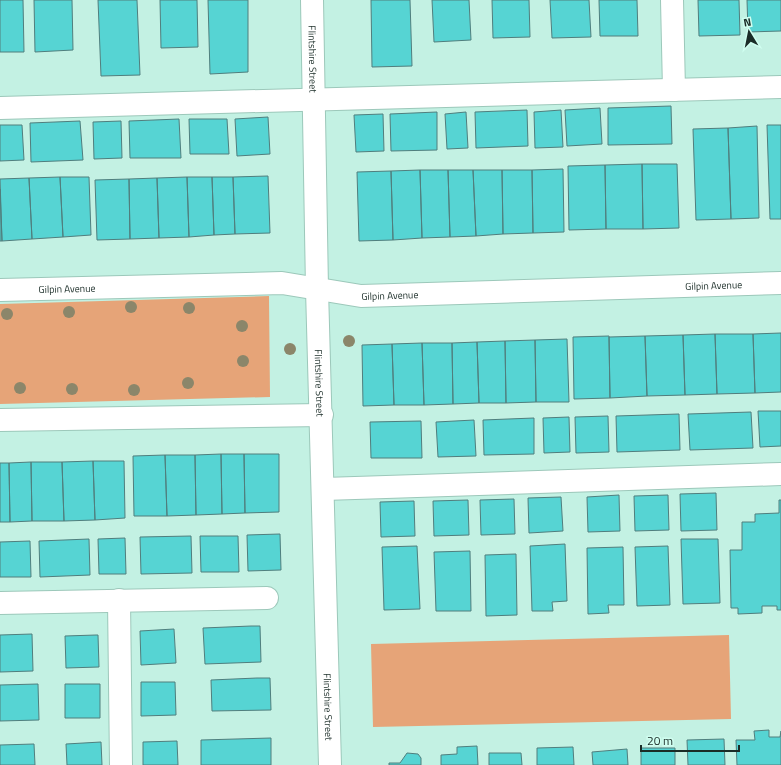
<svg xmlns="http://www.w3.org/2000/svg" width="781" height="765" font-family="'Titillium Web',sans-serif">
<rect width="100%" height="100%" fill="#c3f1e3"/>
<path fill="#e6a478" d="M269 296 270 397 0 404V304Z
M729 635 731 719 373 727 371 644Z"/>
<path fill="#56d4d3" stroke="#507e7d" d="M0 0H23L24 52H0Z
M34 0H72L73 50 35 52Z
M98 0H137L140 75 101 76Z
M160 0H197L198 47 161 48Z
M208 0H248V72L210 74Z
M371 0H410L412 66 372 67Z
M432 0H469L471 40 434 42Z
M492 0H529L530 37 493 38Z
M550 0H589L591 37 552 38Z
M599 0H637L638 36H600Z
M698 0H739L740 35 699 36Z
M747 0H781V31L748 32Z
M671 106 672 144 608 145V108Z
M600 108 602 144 567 146 565 110Z
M527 110 528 146 476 148 475 112Z
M561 110 563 147 535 148 534 112Z
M437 112V150L391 151 390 114Z
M466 112 468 148 447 149 445 114Z
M383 114 384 151 356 152 354 115Z
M268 117 270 154 237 156 235 119Z
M179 119 181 158H130L129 121Z
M189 119H227L229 154H190Z
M80 121 83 160 31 162 30 123Z
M121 121 122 158 94 159 93 122Z
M0 125H22L24 160 0 161Z
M767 125H781V219H770Z
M757 126 759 218 731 219 728 128Z
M728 128 731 219 696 220 693 129Z
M642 164H677L679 228 643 229Z
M642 164 643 229H606L605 165Z
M605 165 606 229 569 230 568 166Z
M563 169 564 232 533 233 532 170Z
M420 170 422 238 393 240 391 171Z
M420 170H448L450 237 422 238Z
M448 170H473L476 236 450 237Z
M473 170H502L503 234 476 236Z
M502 170H532L533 233 503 234Z
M391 171 393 240 359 241 357 172Z
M268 176 270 233 235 234 233 177Z
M60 177 63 237 32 239 29 178Z
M60 177H89L91 235 63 237Z
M187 177 189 237 159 238 157 178Z
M187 177H212L214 235 189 237Z
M212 177H233L235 234 214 235Z
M29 178 32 239 2 241 0 179Z
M157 178 159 238 130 239 129 179Z
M129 179 130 239 97 240 95 180Z
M0 189 2 241H0Z
M781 333V392L755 393 753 334Z
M715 334 717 394 685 395 683 335Z
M715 334H753L755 393 717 394Z
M683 335 685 395 647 396 645 336Z
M609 336 610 398 574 399 573 337Z
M645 336 647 396 610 398 609 337Z
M567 339 569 402H536L535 340Z
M535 340 536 402 506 403 505 341Z
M505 341 506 403H479L477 342Z
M477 342 479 403 453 404 452 343Z
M422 343 424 405H394L392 344Z
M422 343H452L453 404 424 405Z
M392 344 394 405 363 406 362 345Z
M758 411H781V446L760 447Z
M751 412 753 448 690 450 688 414Z
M679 414 680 450 617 452 616 416Z
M608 416 609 452 576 453 575 417Z
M569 417 570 452 544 453 543 418Z
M534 418V454L484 455 483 420Z
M474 420 476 456 438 457 436 422Z
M421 421 422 458H371L370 422Z
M221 454 222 514 196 515 195 455Z
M221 454H244L245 513 222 514Z
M244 454H279V512L245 513Z
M165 455 167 516H134L133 456Z
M165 455H195L196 515 167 516Z
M93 461 95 520 64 521 62 462Z
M93 461H124L125 518 95 520Z
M31 462 32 521 10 522 9 463Z
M31 462H62L64 521H32Z
M0 463H9L10 522H0Z
M716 493 717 530 681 531 680 494Z
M619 495 620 531 588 532 587 497Z
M668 495 669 530 635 531 634 496Z
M561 497 563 531 529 533 528 498Z
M514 499 515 534 481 535 480 500Z
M468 500 469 535 434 536 433 501Z
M779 500H781V610H777V606H762V613L738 614V608H731L730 550H742V522H755V514L779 513Z
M414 501 415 536 381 537 380 502Z
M280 534 281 570 248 571 247 535Z
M191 536 192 573 141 574 140 537Z
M200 536H238L239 572H201Z
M125 538 126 574H99L98 539Z
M89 539 90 575 40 577 39 541Z
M681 539H718L720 603 683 604Z
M30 541 31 577H0V542Z
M565 544 567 601 552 602 553 611H532L530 546Z
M417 546 420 609 384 610 382 547Z
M668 546 670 605 637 606 635 547Z
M623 547 624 605H608L609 613 588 614 587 548Z
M470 551 471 611H436L434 552Z
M516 554 517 615 486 616 485 555Z
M251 626H260L261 662 205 664 203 628Z
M174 629 176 663 141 665 140 631Z
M32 634 33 671 0 672V635Z
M96 635H98L99 667 66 668 65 636Z
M257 678H270L271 710 212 711 211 680Z
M141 682H175L176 715 141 716Z
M38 684 39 720 0 721V685Z
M65 684H100V718H65Z
M769 730V737H780L781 731V765H737L736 740H755L754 731Z
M271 738V765H201V740Z
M724 739 725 765H688L687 740Z
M177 741 178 765H143V742Z
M101 742 102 765H67L66 744Z
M34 744 35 765H0V745Z
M477 746 478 765H441V755L457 754V747Z
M573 747 574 765H537V748Z
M641 748H675V765H641Z
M627 749 628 765H593L592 752Z
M407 753 418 754 421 758V765H389V763H400Z
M489 753H521L522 765H489Z"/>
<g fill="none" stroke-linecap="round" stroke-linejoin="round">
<g stroke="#9cc8ba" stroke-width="24">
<g id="minor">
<path id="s1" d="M312 0 317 289 330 765"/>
<path d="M672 0 674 90"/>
<path d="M0 108 781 87"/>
<path id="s2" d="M0 290 282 283 361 296 781 283"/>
<path d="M0 420 322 415"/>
<path d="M324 489 781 474"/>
<path d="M119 600 121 765"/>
<path d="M0 603 267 598"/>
</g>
</g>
<use href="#minor" stroke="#fff" stroke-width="22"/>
</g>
<g fill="#8b866a">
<circle cx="131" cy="307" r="6"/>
<circle cx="189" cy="308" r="6"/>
<circle cx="69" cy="312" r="6"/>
<circle cx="7" cy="314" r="6"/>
<circle cx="242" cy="326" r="6"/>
<circle cx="349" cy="341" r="6"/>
<circle cx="290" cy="349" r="6"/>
<circle cx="243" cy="361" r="6"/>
<circle cx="188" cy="383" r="6"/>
<circle cx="20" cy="388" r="6"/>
<circle cx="72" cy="389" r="6"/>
<circle cx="134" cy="390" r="6"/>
</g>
<g text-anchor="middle" stroke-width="4" stroke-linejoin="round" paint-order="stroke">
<g font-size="10" fill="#1a2c27" stroke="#d0fef0">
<text dy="4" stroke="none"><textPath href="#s1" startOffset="59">Flintshire Street</textPath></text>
<text dy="4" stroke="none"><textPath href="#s2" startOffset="715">Gilpin Avenue</textPath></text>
<text dy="4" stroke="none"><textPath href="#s2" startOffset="67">Gilpin Avenue</textPath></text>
<text dy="4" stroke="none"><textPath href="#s2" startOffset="391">Gilpin Avenue</textPath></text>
<text dy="4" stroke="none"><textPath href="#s1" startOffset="383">Flintshire Street</textPath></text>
<text dy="4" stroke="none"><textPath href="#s1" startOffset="707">Flintshire Street</textPath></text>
</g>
</g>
<g transform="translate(749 32) rotate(350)" stroke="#d0fef0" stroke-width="3" paint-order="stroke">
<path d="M0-3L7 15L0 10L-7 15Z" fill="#1a2c27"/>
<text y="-6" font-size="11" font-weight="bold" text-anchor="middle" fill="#1a2c27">N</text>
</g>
<path d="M641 745v6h98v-6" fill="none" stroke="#1a2c27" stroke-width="2"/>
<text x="647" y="745" font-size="12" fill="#1a2c27" stroke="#d0fef0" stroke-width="3" paint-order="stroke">20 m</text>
</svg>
